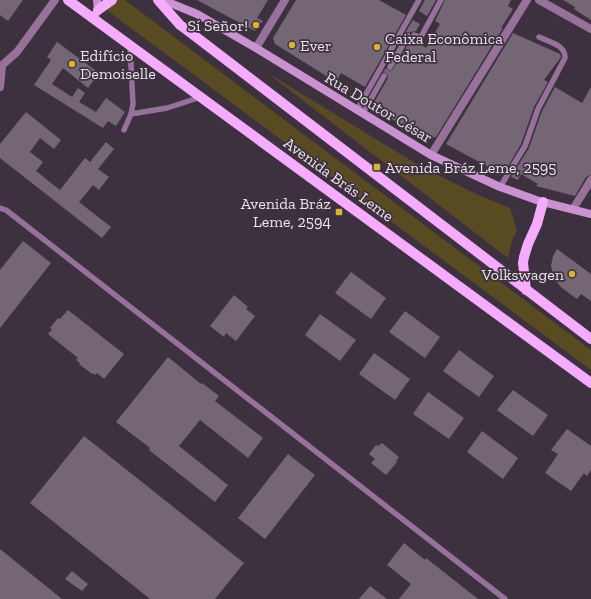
<svg xmlns="http://www.w3.org/2000/svg" width="591" height="599" font-family="'Zilla Slab',serif">
<rect width="100%" height="100%" fill="#3e313f"/>
<path fill="#594b21" d="M93 0H125L591 350V370Z
M266 72 420 166 474 193 510 208 517 230 512 240 508 258Z"/>
<path fill="#746675" d="M0 0H23L8 21 0 15Z
M197 0H268L257 18 263 21 255 31Z
M296 0H379L406 15 365 87 341 73 336 82 275 44 273 38Z
M425 0H436L427 16 419 11Z
M445 0H511L508 6 513 9 501 28H503L436 137 431 138 395 121 372 106 388 78 387 74 383 72 386 68 390 71 393 69 412 38 426 48 440 24 435 21Z
M563 0H591V20L574 9 575 7Z
M413 20 420 24 416 31 405 33Z
M513 33 560 54 561 57 544 80 548 82 534 107 521 144 504 173H502L497 170 496 171 446 144Z
M57 42 99 73 88 88 63 68 52 84 72 97 78 88 85 93 79 102 96 112 106 98 125 112 116 126 108 121 103 128 34 85 51 60 47 57Z
M555 87 582 103 591 87V175L586 177 575 196 536 186 538 184 521 174 518 180 511 177 529 148 542 111Z
M26 112 61 140 54 149 40 138 30 152 43 162 36 171 60 190 85 158 90 162 106 142 114 149 98 169 109 177 99 190 93 185 79 202 111 227 102 238 0 158V144Z
M23 241 51 263 0 328V270Z
M557 249 591 274V301L581 294 577 299 562 288 555 280 551 266 553 256Z
M351 272 386 298 371 319 335 293Z
M234 295 248 307 246 309 255 316 236 341 226 333 224 337 210 326Z
M68 310 124 354 104 379 97 373 95 375 92 373V374L79 364 80 363 76 360 78 358 48 334 52 329 50 328 58 318 60 319Z
M405 311 440 337 425 358 389 332Z
M320 314 356 340 340 361 305 335Z
M459 350 494 376 479 397 443 371Z
M374 353 410 379 395 400 359 374Z
M168 357 201 384 202 383 219 396 215 401 263 438 248 458 200 420 179 446 228 485 215 502 149 450 150 448 116 422Z
M513 390 548 415 533 436 497 410Z
M428 392 464 418 449 439 413 414Z
M567 429 591 446V470L587 476 584 473 571 491 545 473 558 454 551 450Z
M482 431 518 458 503 479 467 452Z
M84 436 244 563 215 599H150L30 503Z
M382 443 399 457 396 461 397 462 386 475 371 463 375 459 369 454 376 445 378 446Z
M288 454 315 475 265 539 238 518Z
M404 543 425 560 426 558 478 599H399L411 584 387 565Z
M0 549 62 599H0Z
M72 571 88 584 82 591 65 579Z
M370 586 387 599H359Z"/>
<g fill="none" stroke-linecap="round" stroke-linejoin="round">
<path stroke="#96729a" stroke-width="5.5" d="M414 35 420 37 422 35 441 0
M390 67 408 36
M357 110 419 0
M363 113 384 76
M131 114 167 108 201 97
M124 130 131 114 133 104 130 45
M500 187 525 146 538 109 565 58C566 45 549 42 539 37
M0 208 6 210 505 599"/>
<path stroke="#96729a" stroke-width="8" d="M539 0 591 29
M256 48 285 0
M0 67 17 52 55 0
M0 87 2 66
M431 155 527 0
M573 209 591 180"/>
<path stroke="#cb92d2" stroke-width="8" d="M163 0 197 14 256 48 431 155 500 187 539 201 591 214
M95 15 98 10 97 0"/>
<path stroke="#f5abfe" stroke-width="10" d="M68 0 591 383
M158 0 180 25 187 30 591 339
M98 10 112 0
M526 290 523 263 524 257 528 244 537 224 543 202"/>
</g>
<g fill="#dab333" stroke="#3e313f" stroke-width="1.5">
<circle cx="256" cy="25" r="4"/>
<circle cx="292" cy="45" r="4"/>
<circle cx="377" cy="47" r="4"/>
<circle cx="72" cy="64" r="4"/>
<rect x="373" y="163" width="8" height="8" rx="2"/>
<rect x="335" y="208" width="8" height="8" rx="2"/>
<circle cx="572" cy="274" r="4"/>
</g>
<g text-anchor="middle" stroke-width="3.5" stroke-linejoin="round" paint-order="stroke">
<g font-size="16" fill="#ebe3ec" stroke="#3e313f" text-anchor="start">
<text x="248" y="31" text-anchor="end">Sí Señor!</text>
<text x="385" y="44">Caixa Econômica<tspan x="385" dy="18">Federal</tspan></text>
<text x="300" y="51">Ever</text>
<text x="80" y="61">Edifício<tspan x="80" dy="18">Demoiselle</tspan></text>
<text x="385" y="173">Avenida Bráz Leme, 2595</text>
<text x="331" y="209" text-anchor="end">Avenida Bráz<tspan x="331" dy="18">Leme, 2594</tspan></text>
<text x="564" y="280" text-anchor="end">Volkswagen</text>
</g>
<g font-size="16" fill="#ebe3ec" stroke="#3e313f">
<text transform="translate(379 107) rotate(31)" y="6">Rua Doutor César</text>
<text transform="translate(339 179) rotate(36)" y="6">Avenida Brás Leme</text>
</g>
</g>
</svg>
